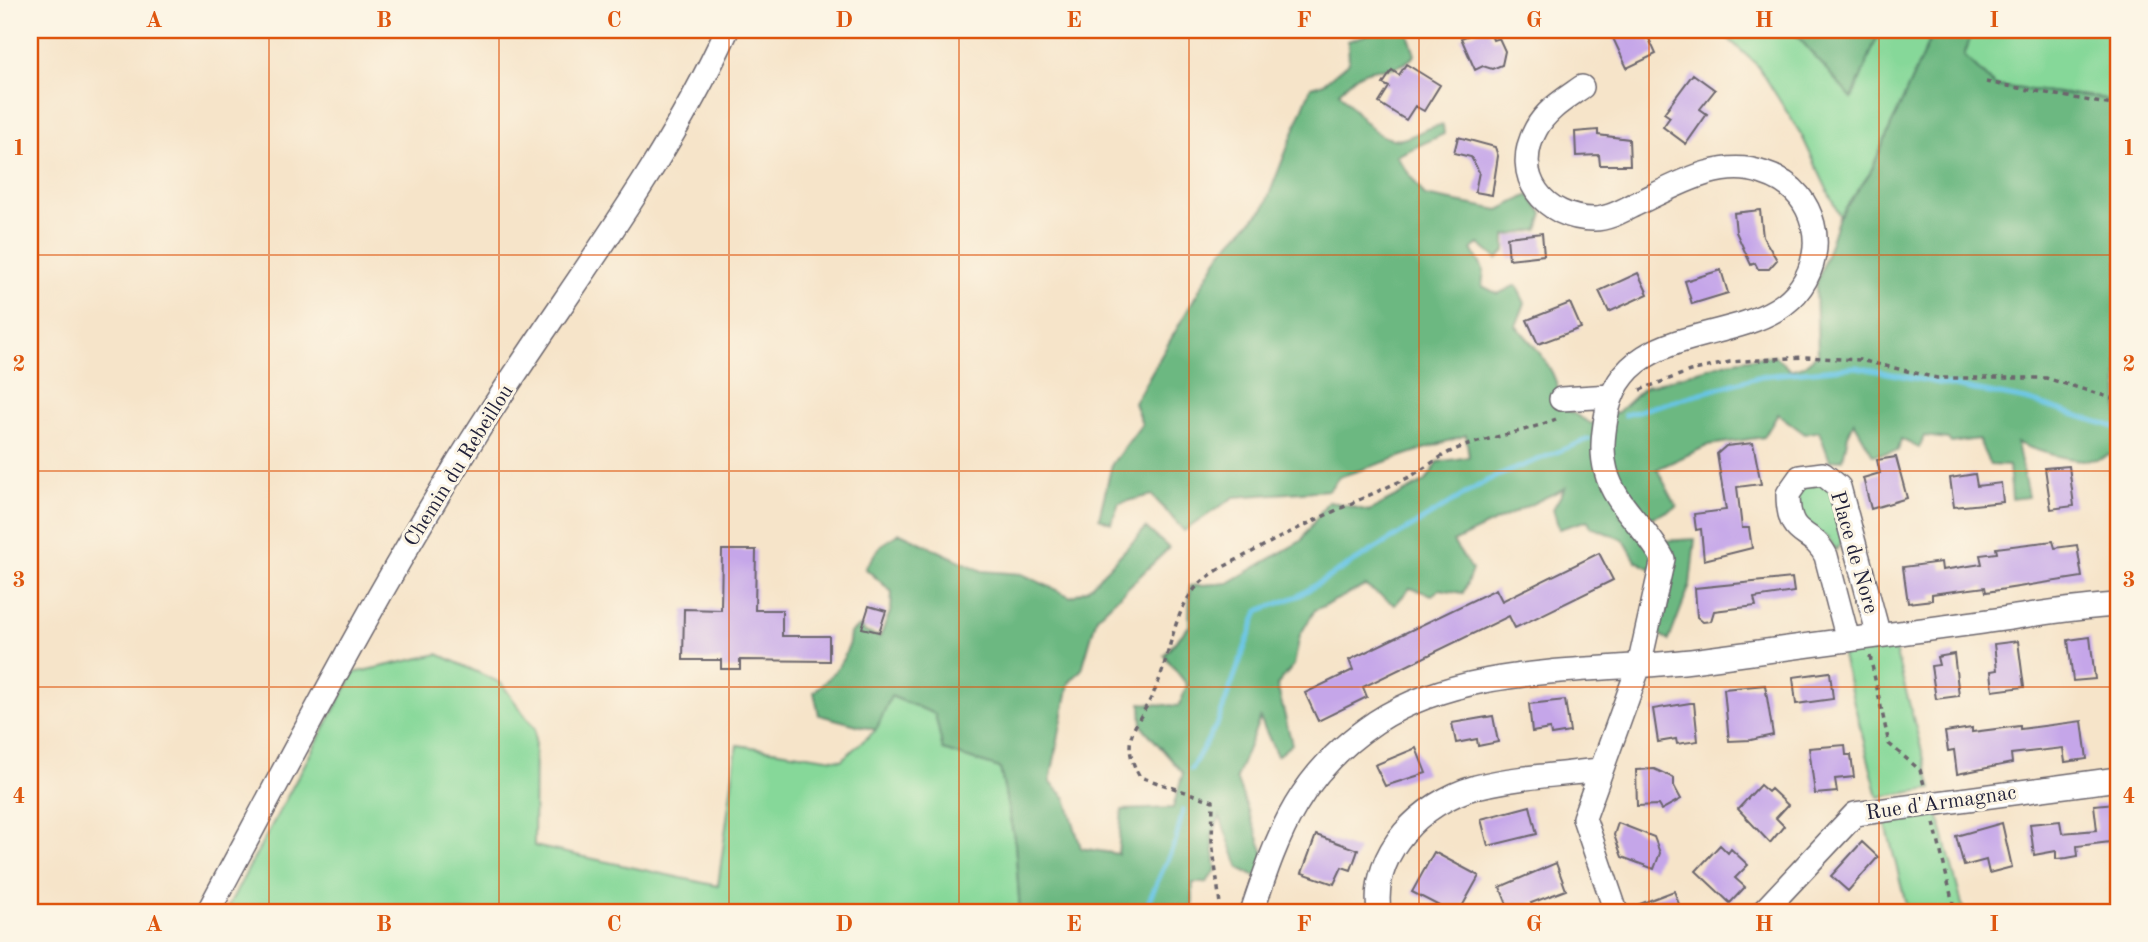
<svg xmlns="http://www.w3.org/2000/svg" width="2148" height="942" font-family="'Old Standard TT',serif">
<rect width="100%" height="100%" fill="#fcf5e5"/>
<filter id="ink" filterUnits="userSpaceOnUse"><feTurbulence type="fractalNoise" baseFrequency=".0143" numOctaves="2"/><feDisplacementMap in="SourceGraphic" scale="14" xChannelSelector="R" yChannelSelector="G"/><feConvolveMatrix kernelMatrix="1 2 1 2 8 2 1 2 1" color-interpolation-filters="sRGB"/></filter>
<filter id="wash" filterUnits="userSpaceOnUse"><feTurbulence type="fractalNoise" baseFrequency=".00686" numOctaves="4" result="noise"/><feDisplacementMap in="SourceGraphic" scale="28" xChannelSelector="R" yChannelSelector="G"/><feGaussianBlur stdDeviation="1.57" result="paint"/><feColorMatrix in="noise" values="0 0 0 0 0 0 0 0 0 0 0 0 0 0 0 0 0 1.4 0 .05"/><feComposite in="paint" operator="in"/></filter>
<g filter="url(#wash)">
<rect width="100%" height="100%" fill="#f6e4c9"/>
<path fill="#86d899" stroke="#547d6a" stroke-width="2" d="M1719 30H1792L1852 98 1880 30H1934L1870 173 1840 217 1802 136 1758 66Z
M1973 30H2118V105L2096 97 1995 86 1964 56Z
M1826 482 1845 537 1836 550 1828 538 1804 523 1797 497 1803 486Z
M1894 646 1932 789 1878 797 1841 652Z
M438 654 501 683 535 729 534 846 718 886 737 745 841 760 876 730 890 696 936 714 943 750 1000 768 1015 843 1020 912H225L354 673Z
M1938 814 1964 912H1908L1885 821Z"/>
<path fill="#6cb881" stroke="#476d5e" stroke-width="2" d="M1381 30H1407L1415 55C1395 75 1383 64 1362 73 1354 76 1346 86 1339 92 1355 109 1375 144 1402 139 1416 136 1427 126 1443 125L1444 134 1396 156 1425 196 1499 210 1529 195 1543 214 1538 230 1505 236V251L1497 259 1479 244 1472 249 1484 271 1482 286 1498 294 1516 285 1525 303 1516 326C1539 350 1559 373 1562 407L1592 424 1618 412 1645 387 1728 362 1774 355 1790 370 1803 366 1818 354 1816 286 1839 217 1870 173 1934 30H1973L1964 56 1995 86 2096 97 2118 105V457L2108 455C2087 468 2040 452 2017 443L2028 497 2012 499 2009 466 1990 465 1978 439 1951 443 1948 439 1924 436 1919 448 1901 439 1898 451 1873 455 1854 422 1848 435 1843 459 1830 461 1819 431 1805 434 1778 414 1764 437 1709 445 1657 469 1677 507 1654 517 1620 515 1645 542 1695 539 1690 585 1669 640 1658 634 1649 609 1657 572 1636 561 1624 540 1591 527 1588 520 1559 529 1553 509 1565 488 1453 542 1472 570 1463 593 1440 589 1432 595 1410 588 1395 605 1365 586 1315 610 1300 635 1294 665 1277 685 1292 744 1277 756 1260 718 1236 778 1265 856 1259 878 1239 868 1220 817 1212 836 1216 870 1206 883H1193V912H1020L1015 843 1000 768 943 750 935 714 891 696 876 730 819 715 814 692C832 676 849 659 850 633L859 626 865 632 880 637 891 610 892 592 865 568 881 545 900 533 982 571 1022 574 1071 597 1088 589 1146 528 1169 548 1097 617 1082 669 1069 683 1050 782 1066 798 1081 848 1118 854 1122 810 1173 808 1183 773 1142 726 1141 703 1179 706 1187 685 1164 655 1189 626 1190 586 1228 583 1301 541 1328 501 1369 511 1426 481 1438 462 1469 457 1466 435 1339 477 1329 490 1234 497 1184 531 1152 495 1119 503 1111 523 1099 518 1112 464 1142 424 1134 403 1221 252 1264 208 1311 87 1324 83 1349 62 1348 41Z
M1792 30H1880L1852 99Z"/>
<g fill="none" stroke-linecap="round" stroke-linejoin="round">
<path stroke="#67c5e5" stroke-width="5" d="M1625 415 1761 376 1856 367 2026 400 2118 428
M1191 769 1218 722 1258 611 1298 596 1488 480 1589 439
M1144 912 1176 840 1183 810"/>
</g>
<g id="blocks">
<path fill="#c5a6e9" d="M1483 30H1489L1493 40 1499 38 1505 51 1502 65 1492 69 1483 66 1475 70 1461 38Z
M1626 30H1645L1656 54 1627 68 1612 36Z
M1406 64 1440 85 1424 111 1415 106 1406 120 1379 103 1389 87 1383 84 1392 70 1399 75Z
M1693 74 1715 90 1700 109 1707 114 1686 144 1663 127 1670 117 1664 113Z
M1598 130V135L1629 139 1630 165H1600L1599 155 1576 156 1575 132Z
M1458 137 1495 147 1498 156 1492 195 1475 192 1479 172 1471 157 1454 153Z
M1760 210 1763 237 1777 260 1769 269H1758L1755 263 1751 265 1736 232 1734 213Z
M1542 233 1544 255 1509 259 1507 237Z
M1721 270 1728 293 1692 304 1685 281Z
M1638 273 1648 294 1609 312 1599 291Z
M1570 303 1581 328 1538 344 1527 320Z
M1753 443 1761 484 1737 487 1742 528H1749L1752 548 1704 560 1701 529 1696 530 1694 514 1726 510 1717 454 1726 446Z
M1896 457 1907 498 1871 509 1863 478 1880 473 1877 460Z
M2069 466 2074 506 2051 509 2045 468Z
M1975 474 1977 486 2001 483 2003 502 1954 507 1950 478Z
M2053 541 2055 548 2077 545 2082 577 1986 592 1985 587 1932 594V600L1908 603 1903 567 1941 562 1942 570 1982 564 1980 555 1997 553 1996 548Z
M722 550H756L755 610H782V636H829V661L740 660V669H721V660H683L684 609 721 610Z
M1599 553 1613 580 1515 628 1509 616 1363 687 1367 697 1318 721 1305 693 1353 670 1349 660 1496 589 1502 601Z
M1792 578 1794 592 1754 598 1756 606 1714 611 1711 621 1703 622 1697 617 1695 588Z
M869 606 886 611 879 632 862 628Z
M2090 637 2095 679 2073 681 2068 640Z
M2018 641 2024 687 1993 691 1991 671 1997 670 1994 644Z
M1954 654 1959 696 1936 699 1931 666 1939 665 1937 657Z
M1830 672 1833 699 1796 704 1793 677Z
M1765 685 1773 735 1751 740 1729 741 1724 689Z
M1565 700 1570 732 1551 735 1550 729 1532 732 1529 704Z
M1690 703H1694L1698 741 1677 744 1676 739 1658 742 1653 709Z
M1493 716 1498 742 1478 746 1477 739 1456 743 1452 723Z
M2082 721 2087 759 2065 762 2063 748 2011 754 2012 763 1957 774 1954 750 1948 751 1945 732 1972 728V732L2020 726V729Z
M1845 745 1846 755H1851L1854 777 1835 779 1837 792 1815 794 1809 748Z
M1416 748 1426 773 1385 786 1375 765Z
M1654 769 1674 778V786L1681 799 1661 810 1658 805 1637 806 1636 770Z
M1760 785 1768 792 1771 789 1788 805 1776 818 1784 826 1770 843 1738 809Z
M2116 803 2118 841 2077 846 2078 856 2067 858 2056 859V851L2034 855 2030 824 2060 821 2062 833 2097 830 2094 805Z
M1530 806 1537 834 1488 846 1481 819Z
M1618 823 1654 837 1660 853 1654 869 1622 857 1614 835Z
M2002 823 2012 867 1989 873 1986 860 1964 866 1956 836Z
M1316 835 1358 850 1351 870 1342 867 1334 884 1302 873Z
M1862 842 1878 857 1848 891 1831 876Z
M1720 845 1728 853 1731 849 1748 865 1735 878 1745 887 1730 903 1696 871Z
M1434 852 1479 876 1459 912H1451L1412 892Z
M1556 863 1566 890 1531 903 1533 906 1510 912 1500 887Z
M1674 891 1682 912H1630L1629 908Z"/>
</g>
</g>
<g filter="url(#ink)">
<use href="#blocks" fill-opacity="0" stroke="#6c666d" stroke-width="2"/>
<g fill="none" stroke-linecap="round" stroke-linejoin="round">
<g stroke="#6c666d" stroke-width="26">
<path id="minor" d="M1582 87C1565 99 1546 110 1536 129 1510 176 1545 219 1594 219 1608 219 1622 211 1634 205 1673 187 1719 157 1763 173 1776 177 1790 185 1799 196 1812 212 1818 235 1814 255 1793 365 1624 299 1606 418 1603 436 1601 453 1606 471 1614 505 1647 528 1663 559L1639 666 1584 818 1616 912
M1561 399 1611 396
M1848 640 1826 556C1811 526 1788 542 1788 494L1800 477 1823 474 1839 487 1879 636
M208 912C293 754 375 594 471 442 556 305 660 177 727 30
M1252 912C1279 830 1300 773 1376 722 1468 662 1594 674 1699 660 1794 648 1888 635 1982 622 2027 616 2073 607 2118 605
M1379 912C1371 852 1421 803 1476 787 1515 777 1558 775 1599 770
M1763 912 1855 814 2118 779"/>
</g>
<path stroke="#6c666d" stroke-width="3.5" stroke-dasharray="5 5" stroke-linecap="butt" d="M1986 82 2118 106
M1640 390 1690 371 1730 362 1804 357 1860 360 1937 378H2046L2118 400
M1870 656 1889 744 1920 770 1924 785
M1934 823 1955 912
M1221 912 1212 841 1213 801 1140 777C1117 737 1139 725 1155 690 1170 658 1171 620 1193 591 1206 574 1231 563 1250 553 1300 526 1352 503 1403 480 1421 472 1436 458 1454 450 1487 437 1523 433 1556 419"/>
<use href="#minor" stroke="#fff" stroke-width="23"/>
</g>
</g>
<path fill="none" stroke="#de560e" stroke-width="2" stroke-opacity="0.55" d="M269 30V912M499 30V912M729 30V912M959 30V912M1189 30V912M1419 30V912M1649 30V912M1879 30V912M30 255H2118M30 471H2118M30 687H2118"/>
<g text-anchor="middle" stroke-width="6" stroke-linejoin="round" paint-order="stroke">
<g font-size="21" fill="#22223b" stroke="#fcf5e5">
<text transform="translate(458 465) rotate(-58)" y="7">Chemin du Rebeillou</text>
<text transform="translate(1855 552) rotate(74)" y="7">Place de Nore</text>
<text transform="translate(1941 802) rotate(-8)" y="7">Rue d'Armagnac</text>
</g>
</g>
<rect width="2148" height="942" fill="none" stroke="#fcf5e5" stroke-width="77"/>
<rect x="38" y="38" width="2072" height="866" fill="none" stroke="#de560e" stroke-width="2.5"/>
<g font-size="23" text-anchor="middle" font-weight="bold" fill="#de560e">
<text x="154" y="27">A</text>
<text x="384" y="27">B</text>
<text x="614" y="27">C</text>
<text x="844" y="27">D</text>
<text x="1074" y="27">E</text>
<text x="1304" y="27">F</text>
<text x="1534" y="27">G</text>
<text x="1764" y="27">H</text>
<text x="1994" y="27">I</text>
<text x="19" y="155">1</text>
<text x="2129" y="155">1</text>
<text x="19" y="371">2</text>
<text x="2129" y="371">2</text>
<text x="19" y="587">3</text>
<text x="2129" y="587">3</text>
<text x="19" y="803">4</text>
<text x="2129" y="803">4</text>
<text x="154" y="931">A</text>
<text x="384" y="931">B</text>
<text x="614" y="931">C</text>
<text x="844" y="931">D</text>
<text x="1074" y="931">E</text>
<text x="1304" y="931">F</text>
<text x="1534" y="931">G</text>
<text x="1764" y="931">H</text>
<text x="1994" y="931">I</text>
</g>
</svg>
